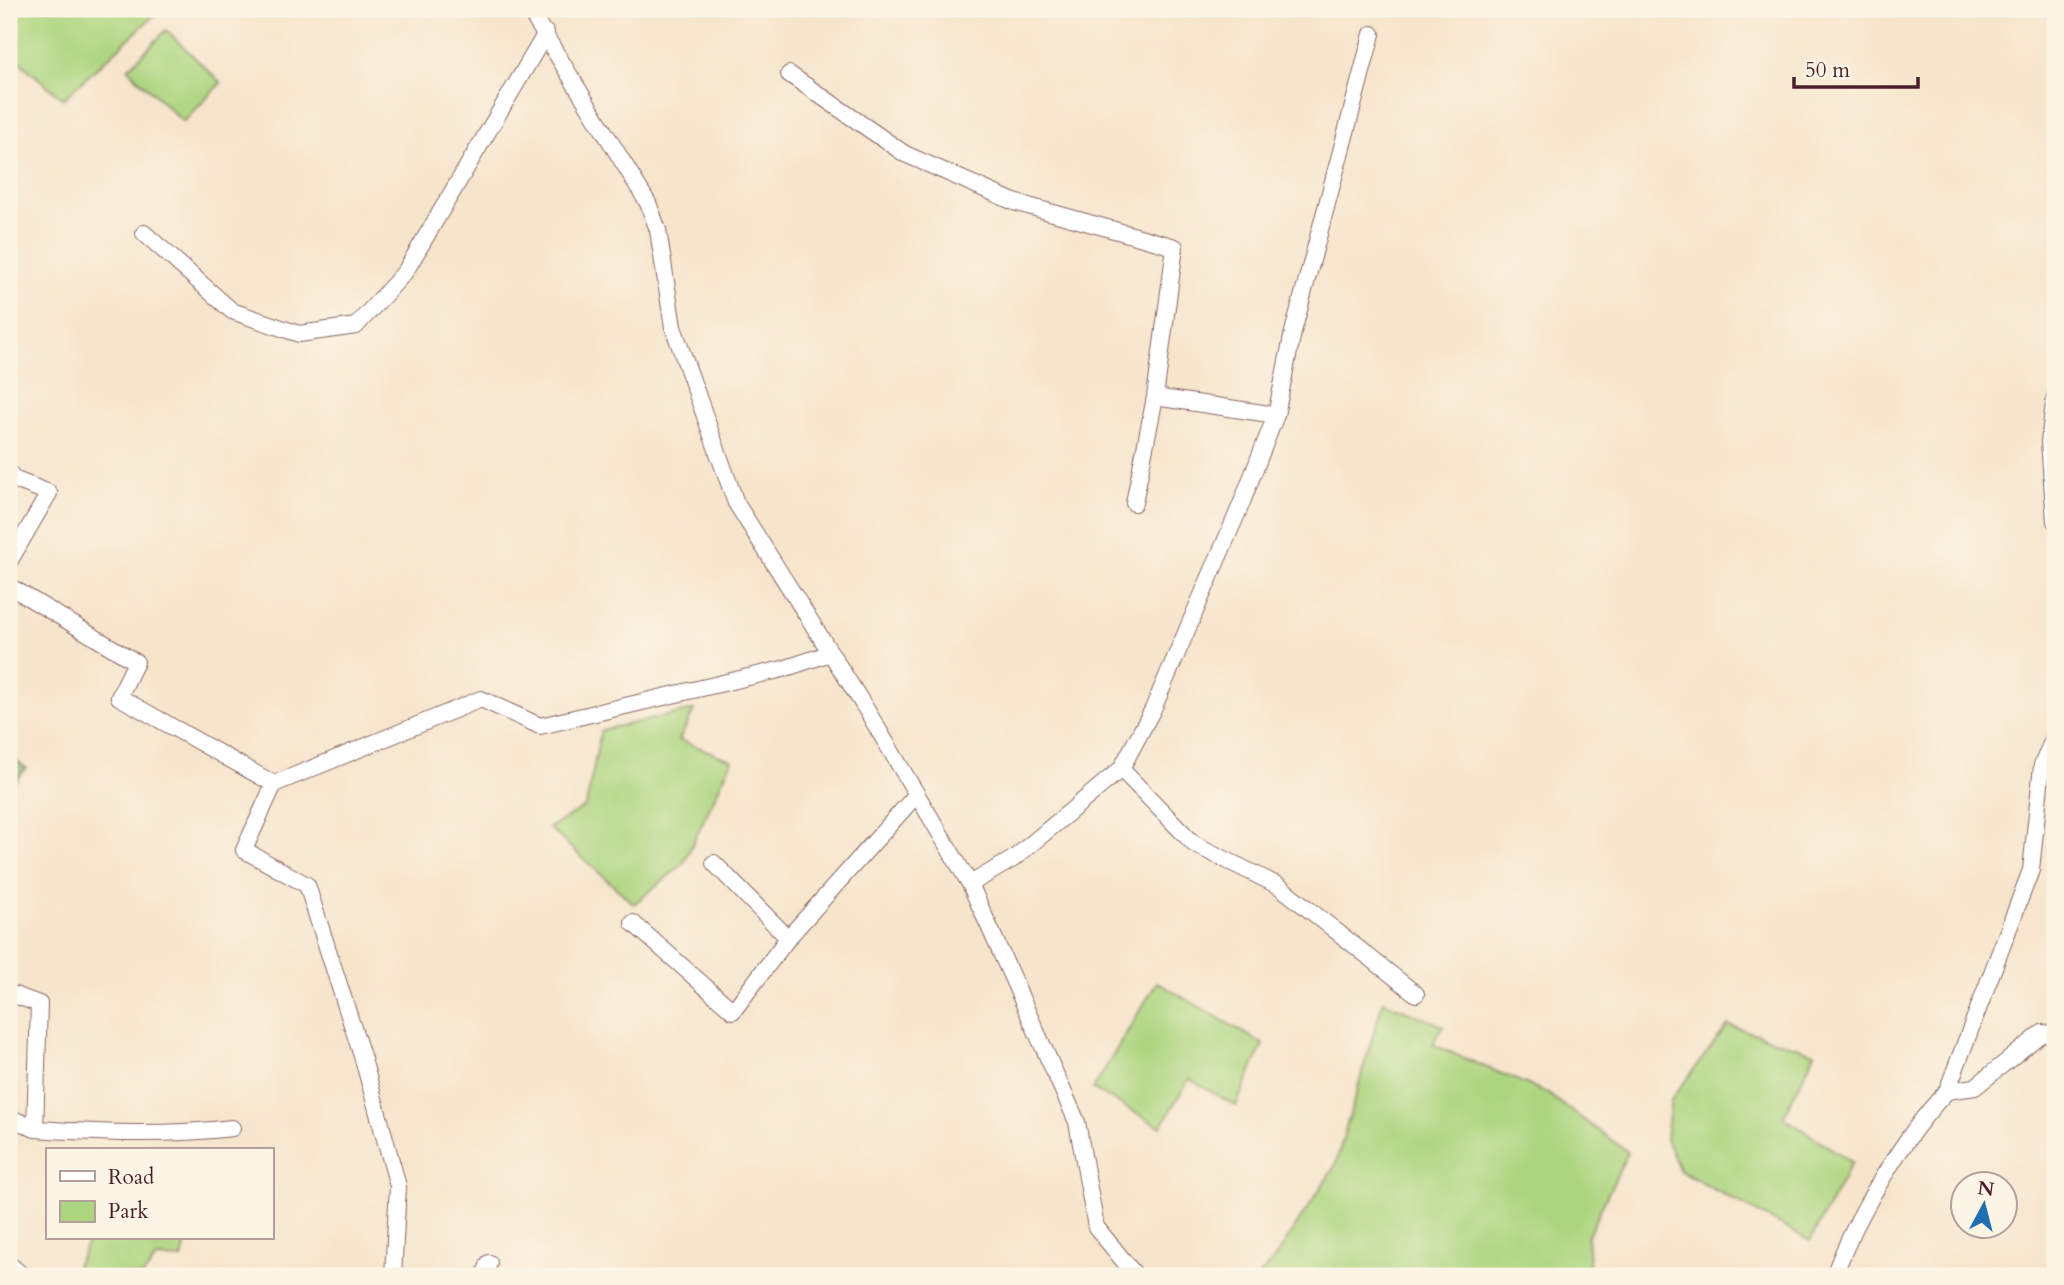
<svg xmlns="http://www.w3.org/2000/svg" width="2064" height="1285" font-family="Cardo,serif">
<rect width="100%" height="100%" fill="#fcf5e5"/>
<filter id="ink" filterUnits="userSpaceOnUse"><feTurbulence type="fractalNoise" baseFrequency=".0143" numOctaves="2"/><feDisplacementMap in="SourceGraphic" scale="14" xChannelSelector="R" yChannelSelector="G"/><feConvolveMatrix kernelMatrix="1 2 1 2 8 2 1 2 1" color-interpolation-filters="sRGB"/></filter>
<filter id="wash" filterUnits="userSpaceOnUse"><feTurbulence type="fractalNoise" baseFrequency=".00686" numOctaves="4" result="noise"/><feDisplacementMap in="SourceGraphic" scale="28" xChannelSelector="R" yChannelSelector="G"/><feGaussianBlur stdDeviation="1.57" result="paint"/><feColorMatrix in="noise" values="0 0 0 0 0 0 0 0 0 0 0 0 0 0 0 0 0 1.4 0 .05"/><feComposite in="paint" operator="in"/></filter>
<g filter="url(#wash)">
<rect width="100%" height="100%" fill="#f6e4cb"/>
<path fill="#add580" stroke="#7c7a56" stroke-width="2" d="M9 9H161L63 99 9 53Z
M166 30 221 83 183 122 128 69Z
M694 710 679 740 732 760 683 864 634 904 549 828 586 806 601 730Z
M1157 982 1263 1044 1236 1106 1189 1079 1161 1127 1093 1089Z
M1383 1001 1443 1026 1433 1045 1545 1092 1628 1152 1587 1237 1590 1276H1259L1273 1261 1335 1166Z
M1728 1025 1815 1053 1783 1117 1852 1162 1810 1241 1680 1171 1666 1139 1671 1100Z
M90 1238H187L182 1259 156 1258 143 1276H71Z"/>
<path fill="#8ab66e" stroke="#6a6a4c" stroke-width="2" d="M9 755 26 768 9 788Z"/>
</g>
<g filter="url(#ink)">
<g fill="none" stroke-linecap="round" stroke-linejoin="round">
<g stroke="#866463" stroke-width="18">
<path id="minor" d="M529 9 648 203 658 230 673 327 736 503 866 709 970 884 1077 1122 1096 1227 1136 1276
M789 74 905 154 1014 202 1175 247 1155 397 1134 503
M144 233 232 311 299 334 356 326 405 272 546 33
M2055 396 2049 442 2055 521
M1155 397 1276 415
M9 472 13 479 49 493 9 562
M9 586 136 662 119 697 274 784
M1121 769 1194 844 1279 886 1416 994
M714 863 788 938
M970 884 1013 859 1121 769 1153 709 1240 507 1276 415 1293 332 1372 34
M633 923 733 1011 788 938 917 794
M9 993 39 1004 35 1129 9 1117
M1947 1091 1975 1087 2042 1033 2055 1035
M35 1129C101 1133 166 1136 232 1128
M9 1264 23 1276
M393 1276 398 1186 363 1059 307 885 244 850 274 784 481 699 540 726 783 669 831 653
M484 1276 489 1263
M1834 1276C1856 1216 1903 1137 1947 1091L2031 870 2042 765 2055 735"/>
</g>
<use href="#minor" stroke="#fff" stroke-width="16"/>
</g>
</g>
<rect width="2064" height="1285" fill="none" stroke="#fcf5e5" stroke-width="35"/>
<rect x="46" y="1148" width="228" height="91" fill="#fcf5e5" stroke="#b59f9b" stroke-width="2"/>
<rect x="60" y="1171" width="35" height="10" fill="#ffffff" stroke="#b59f9b" stroke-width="2"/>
<text x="108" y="1184" font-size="21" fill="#4a1f2b">Road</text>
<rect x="60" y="1201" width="35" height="21" fill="#add580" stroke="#b59f9b" stroke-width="2"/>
<text x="108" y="1218" font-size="21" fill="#4a1f2b">Park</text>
<g transform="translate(1984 1205) rotate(7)"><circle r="33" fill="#fcf5e5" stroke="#b59f9b" stroke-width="2"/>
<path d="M0-5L12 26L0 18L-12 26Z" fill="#1f6fb2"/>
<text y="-10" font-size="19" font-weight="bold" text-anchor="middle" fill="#4a1f2b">N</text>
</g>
<path d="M1794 77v10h124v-10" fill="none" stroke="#4a1f2b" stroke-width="3.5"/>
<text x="1805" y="77" font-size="21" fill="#4a1f2b" stroke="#fcf5e5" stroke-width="5" paint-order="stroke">50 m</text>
</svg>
